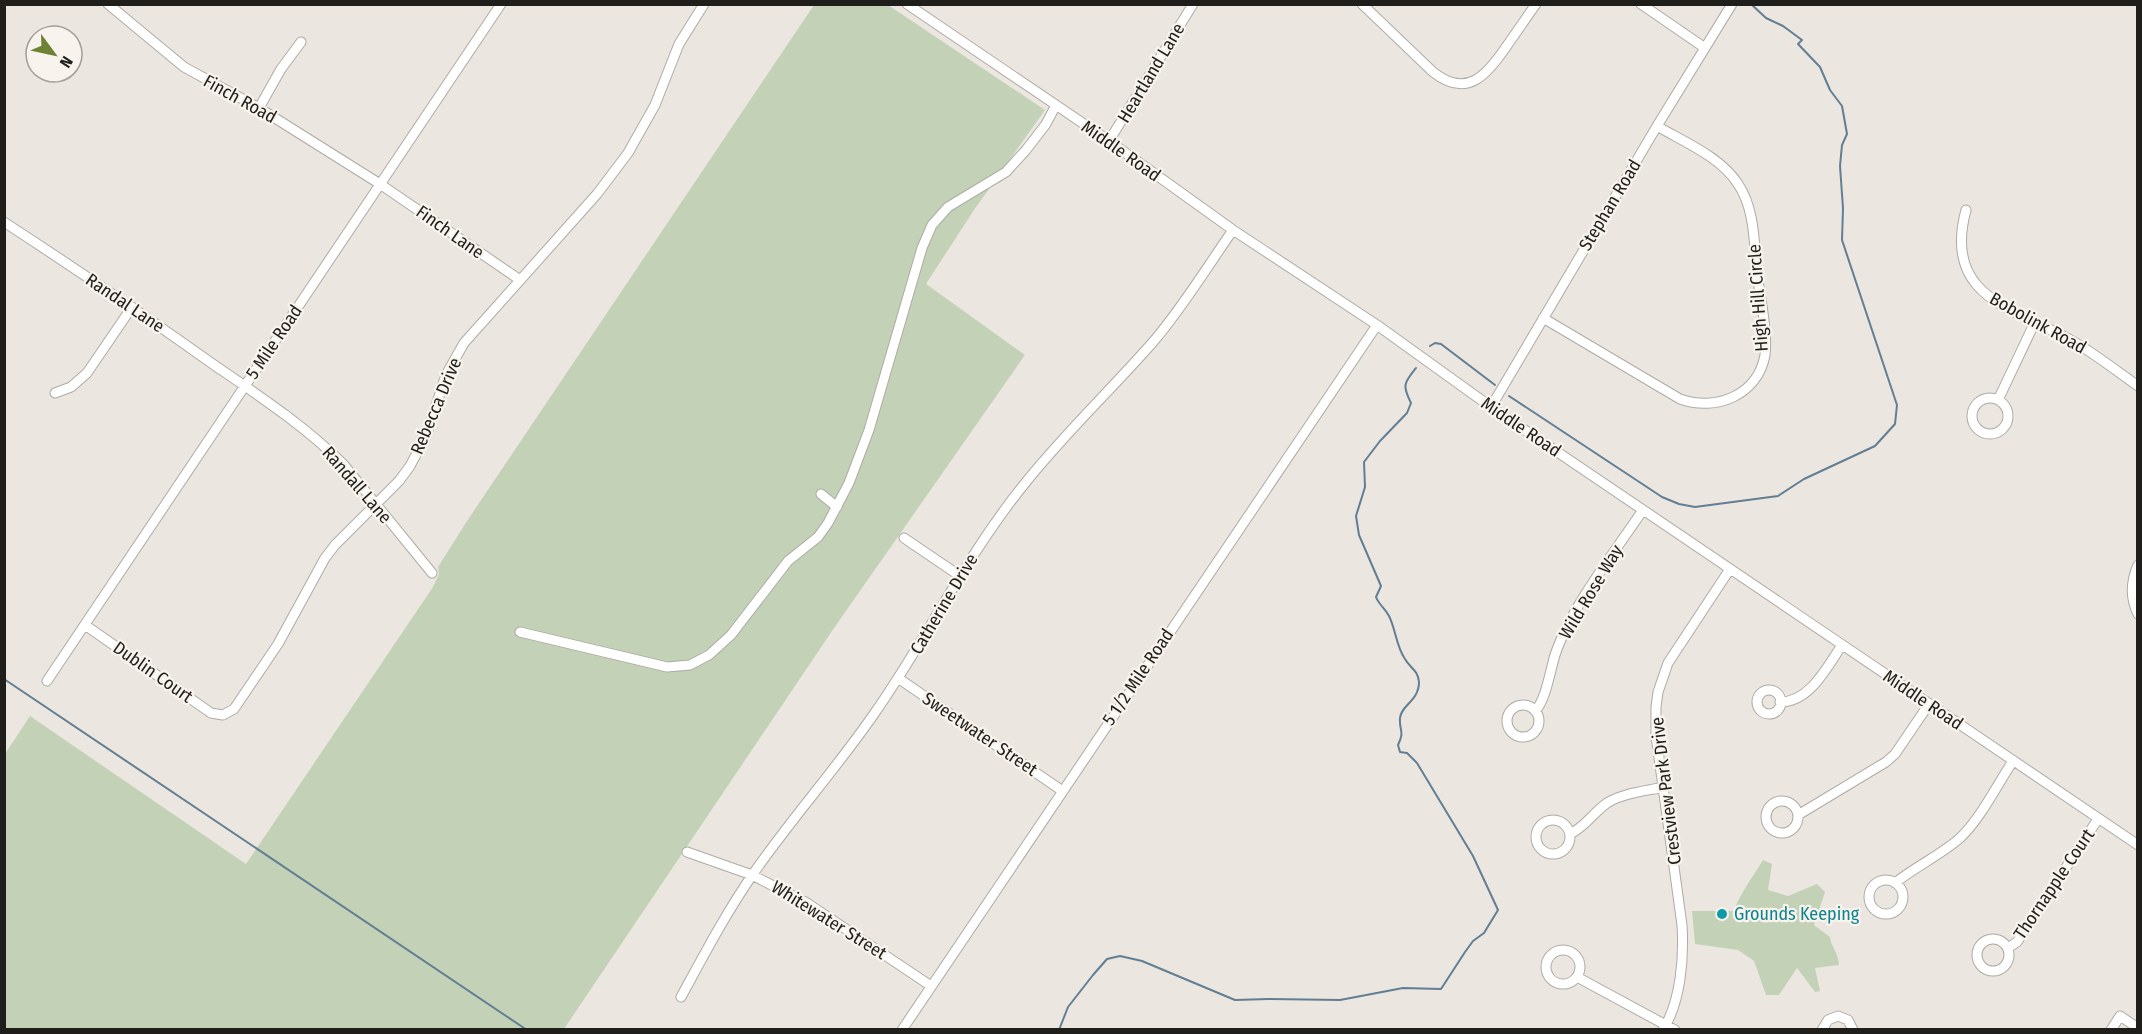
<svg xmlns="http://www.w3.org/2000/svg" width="2142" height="1034" font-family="'Fira Sans Condensed',sans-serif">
<rect width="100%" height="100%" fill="#ebe7e0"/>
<path fill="#c3d2b7" d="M814 5H888L1045 110 974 210 926 284 1025 355 832 631 564 1029 5 1030V754L30 716 246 864 433 587 439 574 438 567 467 521Z
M1763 860 1772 864 1768 890 1788 896 1817 884 1825 892 1814 925 1830 937C1831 947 1838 951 1839 965L1815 968 1820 991 1815 992 1797 968 1779 995H1766L1754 961 1738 950 1695 944 1692 911H1734C1740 893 1753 877 1763 860Z"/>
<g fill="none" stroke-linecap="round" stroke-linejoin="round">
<path stroke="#627e93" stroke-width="2" d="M1430 346 1435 343 1441 344 1495 385
M1509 396 1662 497 1679 504 1695 507 1778 496 1804 479 1875 446 1895 424 1897 405 1842 240 1843 208 1840 166 1842 145 1847 134 1842 106 1830 90 1820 67 1798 44 1802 40 1783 26 1766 18 1751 4
M4 679 527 1030
M1059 1030 1068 1007 1093 975 1107 959 1120 956 1142 961 1235 1000 1269 999 1340 1000 1403 988 1441 989 1465 952 1473 941 1484 933 1498 910 1473 856 1417 763 1407 753 1400 752 1398 745C1405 731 1399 731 1400 718 1401 705 1419 701 1419 682 1418 670 1410 668 1405 659 1396 646 1396 630 1389 616 1385 608 1379 605 1376 597L1381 586 1359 535 1356 516 1365 487 1364 462 1380 441 1407 413 1411 403C1402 385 1404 383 1416 368"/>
<g stroke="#aeaba4" stroke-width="11">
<path id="minor" d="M108 4 184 67 259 108 380 184 520 280
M907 4 1109 141 1233 230 1377 325 1491 407 2138 845
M1362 4 1433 72C1467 99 1487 75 1506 47 1516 33 1526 18 1536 4
M1641 4 1705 48
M259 108 281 69 301 42
M1109 141 1193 4
M1966 210C1943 295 2009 307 2069 339 2093 352 2115 370 2138 386
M4 222C76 269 147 317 217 367 261 397 306 427 344 465L432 573
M1543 318 1680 399C1716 412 1758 395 1765 355 1768 333 1760 296 1757 273 1754 243 1755 209 1738 184 1721 157 1684 142 1657 126
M55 393 71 387 87 373 132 307
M1972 416a18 18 0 1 1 36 0a18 18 0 1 1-36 0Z
M1998 400 2035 322
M1491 407 1657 126 1732 4
M821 494 837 507
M904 538 960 576
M2138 565C2131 581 2130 598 2138 614
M85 625 211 713 223 715
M520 632 667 667 690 665 709 655 731 635 788 561 818 537 828 523 849 483 869 430 922 248 932 225 948 207 1006 172 1026 150 1046 124 1056 105
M898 678 1061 790
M47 681 501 4
M1757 702a12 12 0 1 1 24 0a12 12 0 1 1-24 0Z
M1780 702C1810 702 1827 667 1842 645
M1507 721a16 16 0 1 1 32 0a16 16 0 1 1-32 0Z
M1535 711C1546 700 1550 671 1555 655 1571 607 1614 553 1643 510
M223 715 234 709 278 644 325 558 335 545 399 481 410 466 426 436 446 375 464 343 597 194 628 153 655 105 679 44 704 4
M1766 817a16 16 0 1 1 32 0a16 16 0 1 1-32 0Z
M1798 815 1886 762 1895 754 1929 704
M1536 837a17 17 0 1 1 34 0a17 17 0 1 1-34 0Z
M1570 834C1585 827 1594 812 1607 803 1623 793 1646 791 1664 787
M687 852 752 875 807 903 931 986
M1869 897a17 17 0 1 1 34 0a17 17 0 1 1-34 0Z
M1895 883C1915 867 1942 854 1960 838 1981 818 1997 785 2013 761
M1977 955a16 16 0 1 1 32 0a16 16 0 1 1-32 0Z
M2008 948 2017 942 2098 819
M1546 967a17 17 0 1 1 34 0a17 17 0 1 1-34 0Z
M1577 977 1675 1030
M681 997C704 955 726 913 753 874 791 819 836 769 874 714 926 640 965 558 1022 487 1062 436 1110 391 1153 342 1183 307 1207 267 1233 230
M902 1030 1377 325
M1663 1030C1681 1001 1684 958 1682 925L1656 736V707L1658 692 1668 663 1730 569
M1822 1030 1828 1020 1838 1016 1848 1020 1853 1030
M2111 1030 2120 1016 2138 1028"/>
</g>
<use href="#minor" stroke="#fff" stroke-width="9"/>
</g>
<circle fill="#0f9aa8" stroke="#f8f4ed" stroke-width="2" cx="1722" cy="914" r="6"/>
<g text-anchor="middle" stroke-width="4.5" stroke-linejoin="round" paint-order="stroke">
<g font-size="18" fill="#1f1e1b" stroke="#f8f4ed">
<text transform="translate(1151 73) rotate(-59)" y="6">Heartland Lane</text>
<text transform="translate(240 99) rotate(29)" y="6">Finch Road</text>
<text transform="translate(1121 151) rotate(35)" y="6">Middle Road</text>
<text transform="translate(1610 205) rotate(-59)" y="6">Stephan Road</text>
<text transform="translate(450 232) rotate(35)" y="6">Finch Lane</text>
<text transform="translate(1758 298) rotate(-94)" y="6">High Hill Circle</text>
<text transform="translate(125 303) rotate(34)" y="6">Randal Lane</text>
<text transform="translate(2038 323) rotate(29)" y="6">Bobolink Road</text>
<text transform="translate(274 342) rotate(-56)" y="6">5 Mile Road</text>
<text transform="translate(436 406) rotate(-67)" y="6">Rebecca Drive</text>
<text transform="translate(1521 427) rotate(34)" y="6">Middle Road</text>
<text transform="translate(357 485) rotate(49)" y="6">Randall Lane</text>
<text transform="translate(1591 592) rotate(-59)" y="6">Wild Rose Way</text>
<text transform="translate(944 604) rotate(-59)" y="6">Catherine Drive</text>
<text transform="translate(153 672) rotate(35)" y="6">Dublin Court</text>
<text transform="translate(1138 677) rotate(-56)" y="6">5 1/2 Mile Road</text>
<text transform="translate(1923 700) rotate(34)" y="6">Middle Road</text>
<text transform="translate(980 734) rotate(34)" y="6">Sweetwater Street</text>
<text transform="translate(1666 791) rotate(-97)" y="6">Crestview Park Drive</text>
<text transform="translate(2054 884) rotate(-56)" y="6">Thornapple Court</text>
<text transform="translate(829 920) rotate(32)" y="6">Whitewater Street</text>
</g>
<g font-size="18" fill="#0d838f" stroke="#f8f4ed" text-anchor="start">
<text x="1734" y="920">Grounds Keeping</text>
</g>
</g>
<rect width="2142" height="1034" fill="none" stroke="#1f1e1b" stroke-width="12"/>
<g transform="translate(54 54) rotate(123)"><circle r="28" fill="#f8f4ed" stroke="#a19e99" stroke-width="1.5"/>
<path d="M0-4.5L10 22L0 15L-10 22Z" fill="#6d8233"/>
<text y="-9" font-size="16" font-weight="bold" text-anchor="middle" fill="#1f1e1b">N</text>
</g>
</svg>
